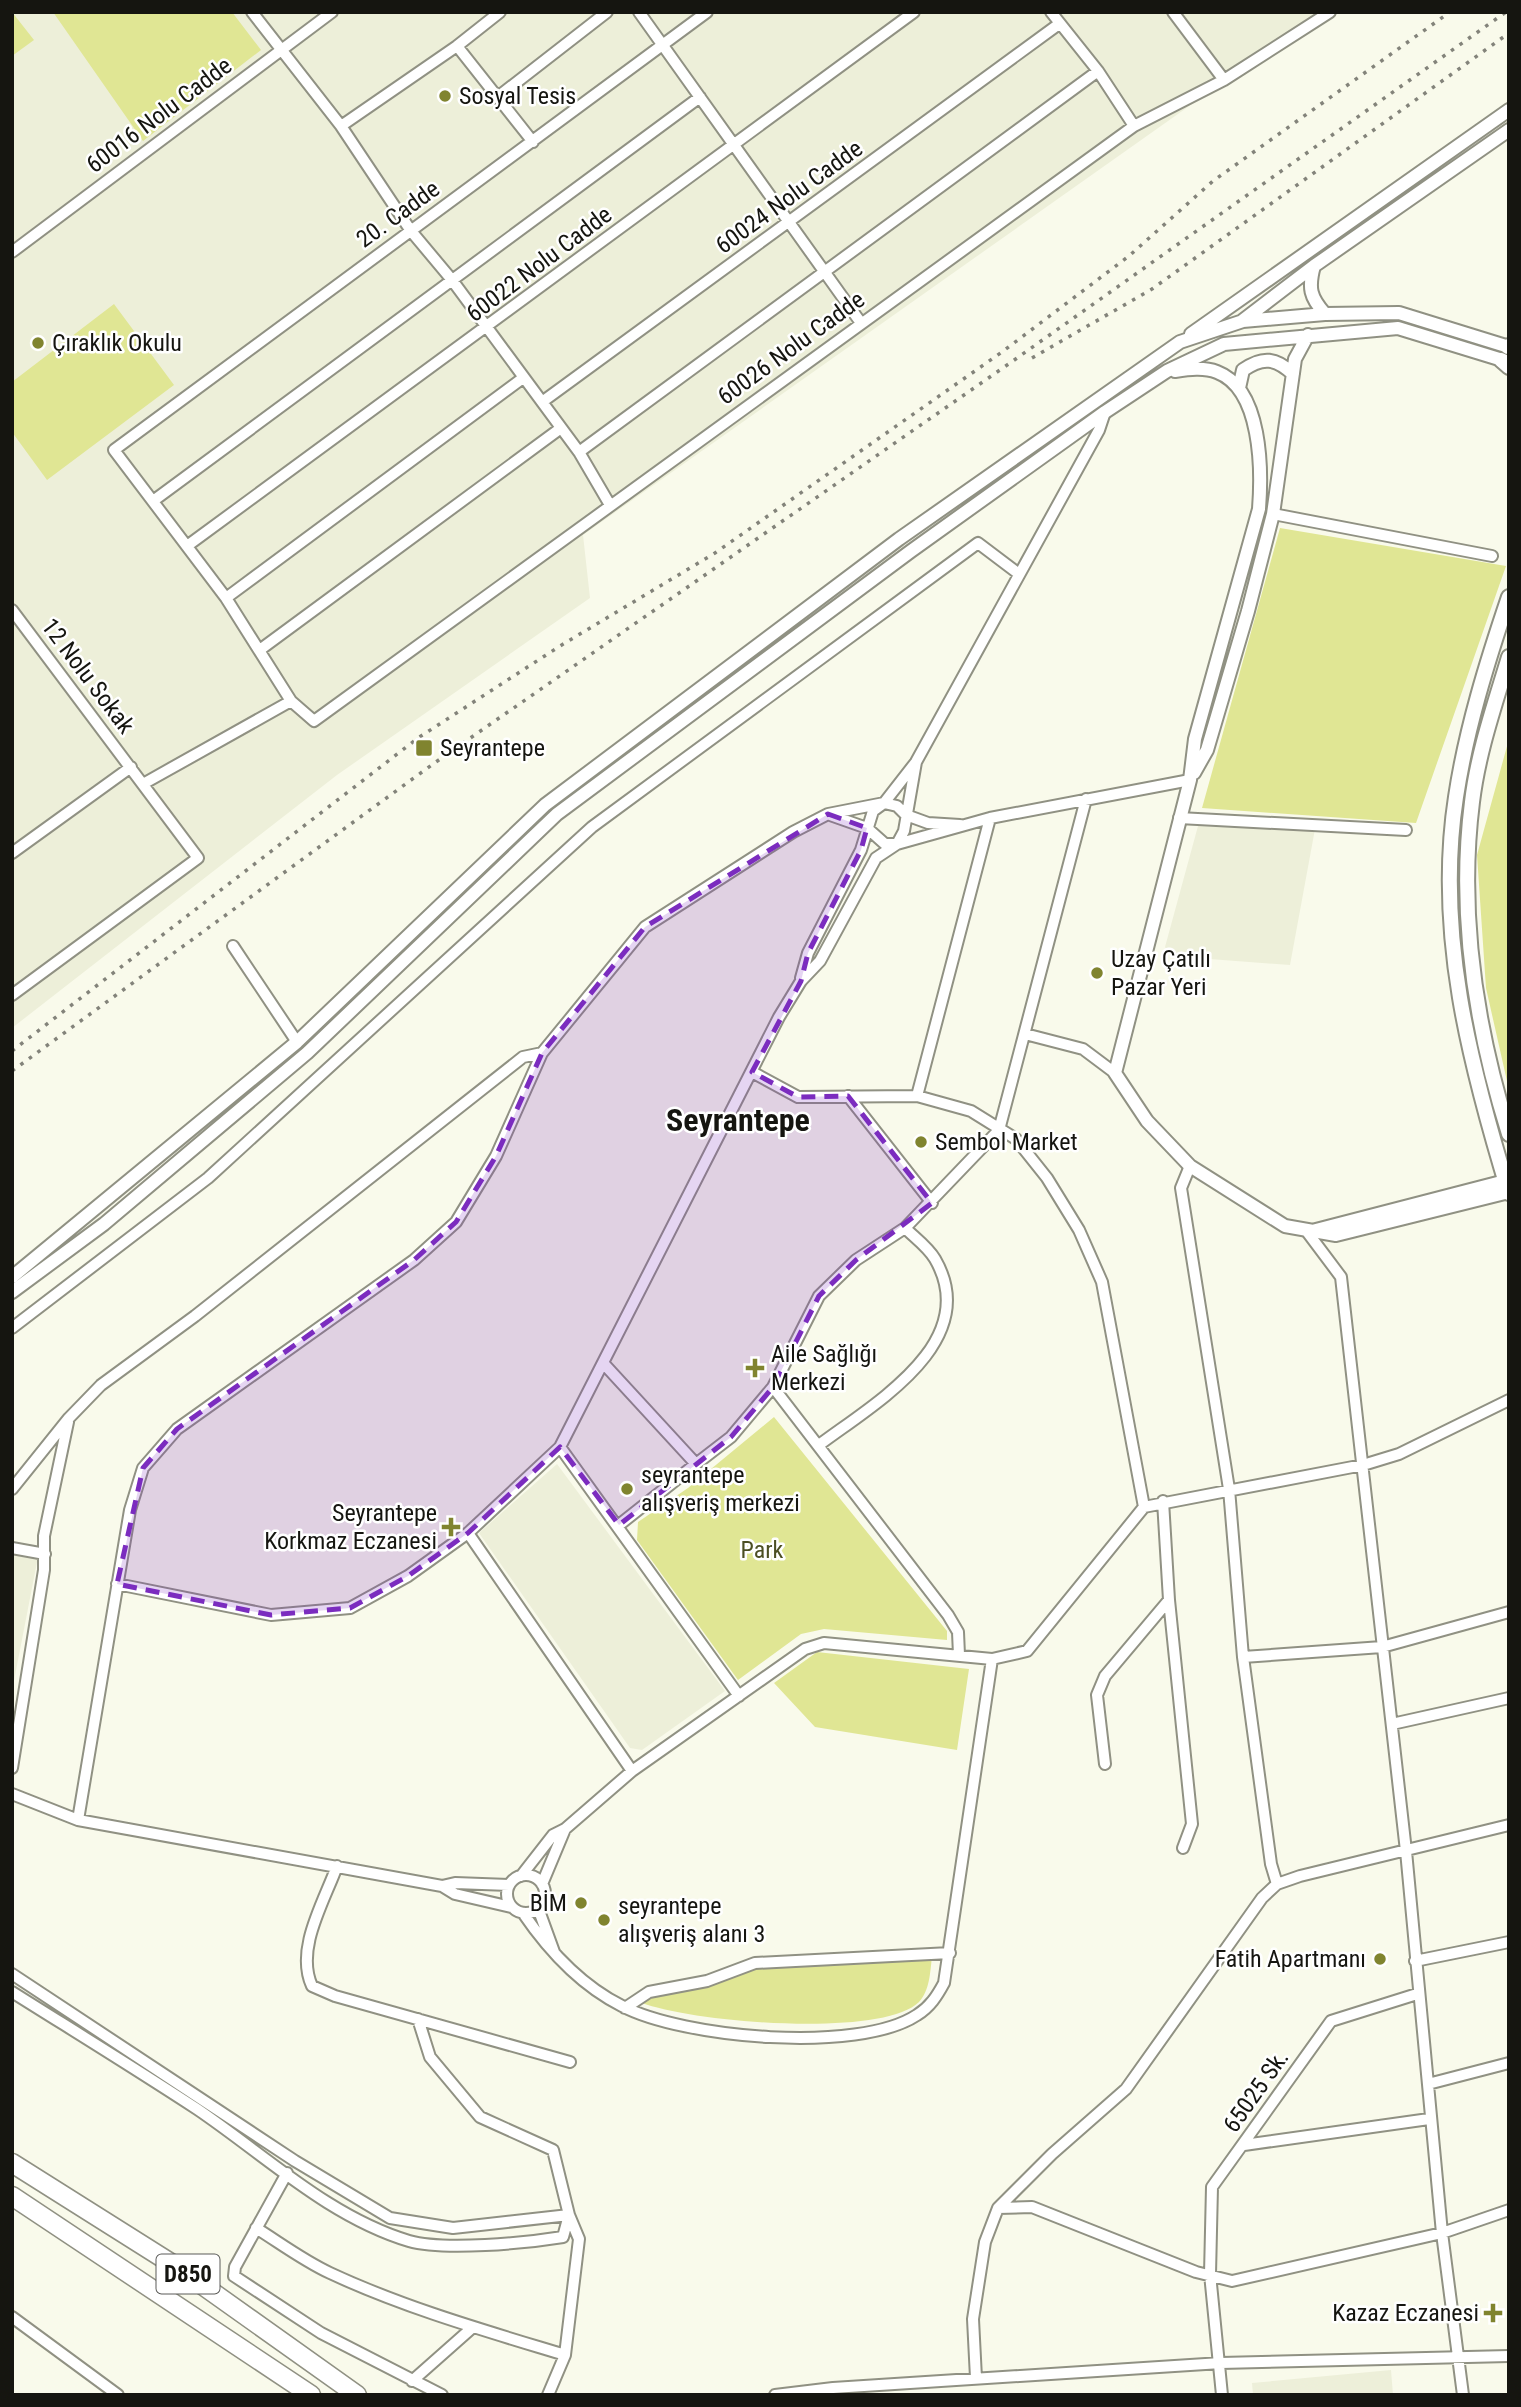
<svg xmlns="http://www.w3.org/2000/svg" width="1521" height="2407" font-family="'Roboto Condensed',sans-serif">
<rect width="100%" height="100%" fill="#f9faeb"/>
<path fill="#edefd9" d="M12 12H1322L583 535 590 598 337 775 12 1028Z
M1198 826 1315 829 1290 965 1170 956 1165 947Z
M557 1464 725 1691 642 1750 630 1748 479 1533Z
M12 1552 38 1557 12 1691Z
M1391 2370 1393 2395H1253L1252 2383Z"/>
<path fill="#e0e694" d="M12 12 34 40 12 56Z
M53 12H232L261 50 143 141Z
M114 304 174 385 47 480 12 432V382Z
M1280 528 1506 566 1416 823 1202 808Z
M1509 739V1090L1486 988 1477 855Z
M774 1417 947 1631V1640L824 1629 801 1634 738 1680 637 1540 638 1522 688 1488Z
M817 1652 969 1669 957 1750 815 1727 774 1683Z
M932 1957C930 1972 930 1990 919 2002 882 2039 684 2022 637 2001V1996L651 1986 681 1985 752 1963Z"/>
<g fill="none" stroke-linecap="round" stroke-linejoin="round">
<g stroke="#909183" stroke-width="14">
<path id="minor" d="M252 12 341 126 411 231 452 280 579 452 610 505
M639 12 861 323
M1051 12 1098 71 1134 126
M1173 12 1224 80
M457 46 533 142
M499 96 607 12
M341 126 457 46 500 12
M12 252 332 12
M542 402 1059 24
M579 452 1098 71
M153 501 700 97
M1273 514 1492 556
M187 546 914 12
M226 598 523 378
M12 610 198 858 12 995
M261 649 561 428
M291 701 314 721 1134 126 1224 80 1330 12
M143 784 291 701 226 598 114 450 707 12
M830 815 867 828 885 844H897L990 818 1190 780
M1179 818 1406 830
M12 853 131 767
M233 946 297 1042
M801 978 808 953 861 850 873 811 884 803 916 762 1099 430 1105 412
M1025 1034 1083 1049 1115 1073
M752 1072 798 1097 917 1096 971 1111 1016 1139 1047 1178 1079 1230 1102 1282 1144 1507 1027 1651 992 1659
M848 1096 932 1203
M917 1096 990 818
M1190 1166 1181 1188 1229 1489 1243 1657 1271 1864 1277 1884
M1308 1233 1341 1277 1406 1851 1442 2233 1463 2395
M12 1328 208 1178 592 827 978 543 1019 574
M604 1364 696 1464 731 1437 773 1387 819 1296 856 1260 905 1228 999 1130 1086 799
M773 1387 948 1615 958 1632 959 1655
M819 1445C875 1403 983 1342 935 1259 928 1247 914 1237 905 1228
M12 1489 69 1418 101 1385 195 1316 523 1057 542 1053
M1163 1501 1169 1600 1192 1824 1183 1848
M1144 1507 1363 1465 1399 1454 1509 1400
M619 1525 696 1464
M468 1533 632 1771
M12 1548 45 1554
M117 1584 271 1615 350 1608 408 1576 468 1533 560 1447
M1243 1657 1382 1647 1509 1612
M739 1696 560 1447 779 1017 801 981 820 961 876 858 897 844 904 831 916 762
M1392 1724 1509 1698
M1105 1764 1097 1695 1105 1676 1169 1600
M12 1768 44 1570V1536L68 1422
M12 1794 78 1820 442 1886 455 1894 511 1907
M78 1820 130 1510 143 1468 177 1429 414 1260 456 1222 496 1156 542 1053 645 927 793 832 828 814 884 803 897 806 906 815 928 823 960 825
M337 1866C324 1902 295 1949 312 1986L335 1996 570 2062
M507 1894a19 19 0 1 1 38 0a19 19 0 1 1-38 0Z
M521 1876 553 1835 565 1829 632 1771 805 1649 824 1643 992 1659 944 1983C937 1996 930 2007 917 2015 858 2054 683 2038 622 2006 580 1985 549 1951 523 1913
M542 1884 565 1829
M442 1886 455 1883 509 1885
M538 1908 554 1952
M1415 1961 1509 1942
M12 1974 295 2161 390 2218 453 2228 569 2215
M12 1992C74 2031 136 2069 197 2109 265 2155 329 2217 409 2241 444 2251 526 2243 563 2237L569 2215
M625 2008 649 1992 707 1981 755 1963 950 1953
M418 2019 430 2057 480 2117 553 2150 569 2215 579 2239 565 2355 548 2395
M1428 2084 1509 2063
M1244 2145 1429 2119
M287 2173 235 2267 234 2276 321 2333 442 2395
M998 2208 1032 2207 1196 2272 1232 2281 1442 2233 1509 2210
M256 2228C280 2243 304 2261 330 2273 405 2308 486 2331 565 2355
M12 2317 118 2395
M976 2378 973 2319 985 2242 998 2208 1052 2154 1126 2089 1262 1898 1277 1884 1300 1876 1509 1825
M412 2381 473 2327
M775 2395 833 2388 1221 2363 1509 2356
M1222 2395 1210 2274 1212 2187 1331 2021 1417 1994"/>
</g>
<g stroke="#909183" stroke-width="16">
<path id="tertiary" d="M1314 266C1308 288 1310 297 1325 314
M1242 321 1314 266 1509 130
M1191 334 1509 110
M1175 371C1189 369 1204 367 1217 372 1262 389 1262 470 1259 509L1195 739 1190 780 1115 1073 1147 1121 1190 1166 1285 1226 1336 1235 1509 1192
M1239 388 1243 370C1263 356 1276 358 1293 374
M1194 773 1207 750 1248 611 1273 514 1295 359 1308 335
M1312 1231 1509 1180
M12 1277 297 1042 545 805 899 539 1180 342 1243 321 1325 314 1399 313 1509 347
M12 1292 104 1224 307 1053 557 814 911 551 1105 412 1167 371 1224 344 1398 328 1509 362"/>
</g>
<g stroke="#909183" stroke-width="18">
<path id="secondary" d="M1508 347 1509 346
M1501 360 1509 367
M1509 597C1487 662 1466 730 1456 797 1435 932 1470 1065 1509 1193
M1509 657C1495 704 1478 752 1472 802 1458 913 1476 1028 1509 1134"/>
</g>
<g stroke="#909183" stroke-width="21">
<path id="trunk" d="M12 2163 177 2267 357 2395
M12 2196 311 2395"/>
</g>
<use href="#minor" stroke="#fff" stroke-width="10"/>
<use href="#tertiary" stroke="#fff" stroke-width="12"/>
<use href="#secondary" stroke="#fff" stroke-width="14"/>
<use href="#trunk" stroke="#fff" stroke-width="18"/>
<path stroke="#83837a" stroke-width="3.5" stroke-dasharray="3.5 7" stroke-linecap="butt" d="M1032 358 1152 289 1509 33
M12 1051 418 738 560 646 715 553 1002 352 1129 256 1213 181 1450 12
M12 1071 433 764 1010 363 1506 12"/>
</g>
<path fill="#7b2cbf" fill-opacity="0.2" stroke="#7b2cbf" stroke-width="5" stroke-dasharray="14 9" stroke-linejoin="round" d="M828 814 867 828 861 850 808 953 801 981 752 1072 798 1097 848 1096 932 1203 856 1260 819 1296 773 1387 731 1437 619 1525 560 1447 468 1533 408 1576 350 1608 271 1615 117 1584 143 1468 177 1429 414 1260 456 1222 496 1156 542 1053 645 927Z"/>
<g fill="#80842f" stroke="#fff" stroke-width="2.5">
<circle cx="445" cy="96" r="7"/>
<circle cx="38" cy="343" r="7"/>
<rect x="415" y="739" width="18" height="18" rx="3.5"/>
<circle cx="1097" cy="973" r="7"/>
<circle cx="921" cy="1142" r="7"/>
<path d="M751.5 1357.5h7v7h7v7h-7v7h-7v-7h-7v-7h7z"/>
<circle cx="627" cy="1489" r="7"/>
<path d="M447.5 1516.5h7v7h7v7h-7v7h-7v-7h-7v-7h7z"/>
<circle cx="581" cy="1903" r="7"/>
<circle cx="604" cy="1920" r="7"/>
<circle cx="1380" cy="1959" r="7"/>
<path d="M1489.5 2302.5h7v7h7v7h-7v7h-7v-7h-7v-7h7z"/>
</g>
<g text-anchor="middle" stroke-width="5" stroke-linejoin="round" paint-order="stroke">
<rect fill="#fff" stroke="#5b5b58" stroke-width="2" x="156.5" y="2254.5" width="63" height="39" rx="5"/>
<g font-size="23" font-weight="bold" fill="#151510">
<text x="188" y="2282">D850</text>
</g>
<g font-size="24" fill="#151510" stroke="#fff" text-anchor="start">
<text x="459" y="104">Sosyal Tesis</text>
<text x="52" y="351">Çıraklık Okulu</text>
<text x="440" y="756">Seyrantepe</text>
<text x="1111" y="967">Uzay Çatılı<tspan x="1111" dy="28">Pazar Yeri</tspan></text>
<text x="935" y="1150">Sembol Market</text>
<text x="771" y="1362">Aile Sağlığı<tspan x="771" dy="28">Merkezi</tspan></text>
<text x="641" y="1483">seyrantepe<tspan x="641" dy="28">alışveriş merkezi</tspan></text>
<text x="437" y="1521" text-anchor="end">Seyrantepe<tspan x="437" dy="28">Korkmaz Eczanesi</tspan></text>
<text x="567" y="1911" text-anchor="end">BİM</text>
<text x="618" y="1914">seyrantepe<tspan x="618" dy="28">alışveriş alanı 3</tspan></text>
<text x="1366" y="1967" text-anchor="end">Fatih Apartmanı</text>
<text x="1479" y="2321" text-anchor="end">Kazaz Eczanesi</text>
</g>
<g font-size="24" fill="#151510" stroke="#fff">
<text transform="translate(159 115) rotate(-37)" y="8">60016 Nolu Cadde</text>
<text transform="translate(789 197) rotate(-36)" y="8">60024 Nolu Cadde</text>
<text transform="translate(398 214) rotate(-36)" y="8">20. Cadde</text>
<text transform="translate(539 264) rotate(-37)" y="8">60022 Nolu Cadde</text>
<text transform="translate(791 348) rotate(-36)" y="8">60026 Nolu Cadde</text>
<text transform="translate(88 676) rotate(53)" y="8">12 Nolu Sokak</text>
<text transform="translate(1256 2091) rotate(-55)" y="8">65025 Sk.</text>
</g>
<g font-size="24" fill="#4c4f23" stroke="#fff">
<text x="762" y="1558">Park</text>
</g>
<g font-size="32" font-weight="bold" fill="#151510" stroke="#fff">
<text x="738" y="1131">Seyrantepe</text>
</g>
</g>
<rect width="1521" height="2407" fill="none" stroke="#151510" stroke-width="28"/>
</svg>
